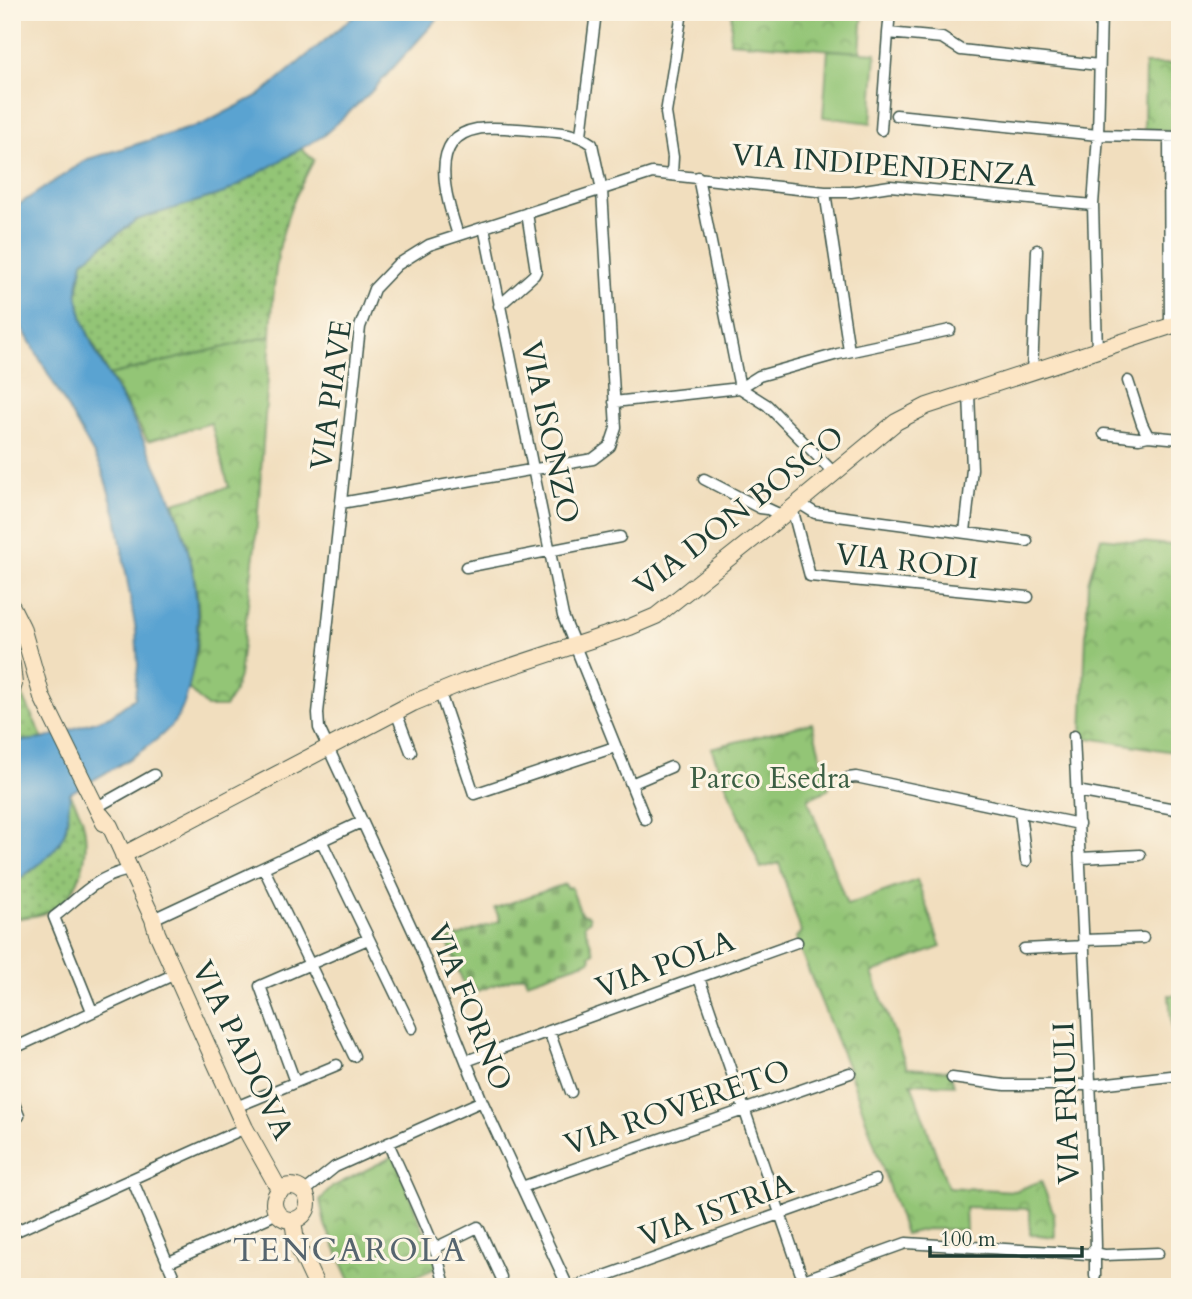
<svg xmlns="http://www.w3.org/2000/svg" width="1192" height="1299" font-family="Cardo,serif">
<defs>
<pattern id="grass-dots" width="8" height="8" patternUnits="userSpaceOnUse" patternTransform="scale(1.75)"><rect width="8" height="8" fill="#93c576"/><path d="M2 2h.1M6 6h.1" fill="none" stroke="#77a162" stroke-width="1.8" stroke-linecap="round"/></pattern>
<pattern id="cemetery-stones" width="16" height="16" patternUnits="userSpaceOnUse" patternTransform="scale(1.75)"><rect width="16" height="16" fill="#93c576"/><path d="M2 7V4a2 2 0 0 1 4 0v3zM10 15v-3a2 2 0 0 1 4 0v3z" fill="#77a162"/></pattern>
<pattern id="park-crowns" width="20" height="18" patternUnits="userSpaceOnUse" patternTransform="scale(1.75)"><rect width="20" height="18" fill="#93c576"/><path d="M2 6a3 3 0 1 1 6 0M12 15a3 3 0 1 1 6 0" fill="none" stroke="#77a162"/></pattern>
</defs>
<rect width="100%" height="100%" fill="#fcf5e5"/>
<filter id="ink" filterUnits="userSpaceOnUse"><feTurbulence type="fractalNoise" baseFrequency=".0143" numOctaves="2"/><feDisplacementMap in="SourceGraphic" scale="14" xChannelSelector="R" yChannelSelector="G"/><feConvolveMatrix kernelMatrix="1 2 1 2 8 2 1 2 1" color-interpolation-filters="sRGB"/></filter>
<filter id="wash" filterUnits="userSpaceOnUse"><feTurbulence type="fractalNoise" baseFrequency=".00686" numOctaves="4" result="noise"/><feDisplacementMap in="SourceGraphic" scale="28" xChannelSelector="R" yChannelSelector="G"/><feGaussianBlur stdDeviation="1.57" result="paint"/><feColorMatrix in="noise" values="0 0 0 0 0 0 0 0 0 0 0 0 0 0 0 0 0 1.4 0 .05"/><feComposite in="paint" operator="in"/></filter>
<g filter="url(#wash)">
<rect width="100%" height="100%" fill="#f1debe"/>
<path fill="url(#grass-dots)" stroke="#598155" stroke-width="2" d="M301 149 314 160C306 175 298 190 292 205 275 246 273 292 271 336L109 375 85 327 77 296 83 261 136 220 224 193Z
M20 690 43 739 12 742V704Z
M70 793C74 801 79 810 82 818 92 853 81 899 45 913 35 917 23 917 12 919V884L35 868 66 830Z"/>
<path fill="url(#cemetery-stones)" stroke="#598155" stroke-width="2" d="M565 884 567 888 571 887 581 914 589 916 590 920 584 925 594 953 590 955 591 960 527 982 524 975 477 991 475 987 466 990 447 940 500 921 495 908Z"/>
<path fill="url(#park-crowns)" stroke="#598155" stroke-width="2" d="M732 12H863L860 52 730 42Z
M1145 64H1180V131L1144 129Z
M271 336 256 538 239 676 233 694 225 707H207L188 688C191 674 196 660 197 646 204 597 189 549 174 503L229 487 211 423 148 441 109 375Z
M1101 538 1180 546V753L1082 737 1088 582Z
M812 723 829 789 808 799 847 905 917 880 941 947 872 973 907 1068 950 1071 954 1085 911 1083 948 1187 1015 1191 1041 1181 1054 1214 1055 1237 1030 1234V1209L965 1207 966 1230 927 1229 905 1234 850 1073 797 942 796 937 801 932 779 863 761 868 711 748Z
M1169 995H1180V1029L1172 1030Z
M394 1156 438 1267 392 1287H353L325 1225 320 1200 332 1187Z"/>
<path fill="#93c576" stroke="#598155" stroke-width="2" d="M828 50 876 53 871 123 823 117Z"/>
<path fill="#5aa3d1" stroke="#3c7082" stroke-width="2" d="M359 12H444L370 93 323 136 224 193 136 220 83 261C81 273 76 287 78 298 84 340 110 377 130 414 173 496 212 577 192 671 189 687 185 708 175 721 154 749 101 775 70 793 69 804 68 816 66 827 61 852 32 870 12 884V742L43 739 110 716 135 698 138 665 136 631 116 515 101 467 12 310V209L88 159 203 124 261 94Z"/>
</g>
<g filter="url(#ink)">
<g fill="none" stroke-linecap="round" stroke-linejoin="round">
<g stroke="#3e5549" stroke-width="13">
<path id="street" d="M890 12 888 33 942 38 961 50 1099 65
M896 115 1098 135 1180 137
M881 130 888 33
M581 135 596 12
M1169 137 1170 327
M672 174 673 157 666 113 682 12
M698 177 740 388 767 405 834 473
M825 192 849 351
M484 227 563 616 645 819
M499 306 534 275 536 271 527 213
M1097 352 1093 205 1098 135 1101 12
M1032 373 1037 250
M1128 381 1142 424 1148 436 1180 439
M614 402 740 388 759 376 838 354 950 330
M1104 434 1139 438 1148 436
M704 479 760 508 768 509 783 516
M341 503 593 459 610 446 616 428 602 190 592 144C575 131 552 132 530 130 513 129 494 126 477 129 425 138 448 203 458 235
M799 503 815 513 1027 541
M792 508 810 576 1028 597
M965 532 972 469 969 393
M466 567 620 537
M440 693 474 794 615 747
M396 712 411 752
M848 778 856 777 1079 824
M631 784 671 767
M1077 791 1180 810
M97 807 154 775
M1020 812 1026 861
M322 842 412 1028
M1080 858 1140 855
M264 869 354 1056
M153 919 361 822
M1084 940 1143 938
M1024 949 1084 946
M699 978 803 1280
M92 1011 54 917C78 899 94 878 125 871
M549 1031 571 1092
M12 1049 175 974
M466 1061 797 942
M952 1078 1005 1085H1090L1180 1075
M295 1082 260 986 368 939
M12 1098 19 1116 12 1119
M236 1107 337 1065
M388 1143C404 1178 421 1214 435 1250 440 1263 441 1274 446 1287
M132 1179 178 1287
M522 1187 850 1073
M304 1192 335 1167 482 1101
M12 1233 245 1128
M435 1248 478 1227 501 1277
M167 1263 269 1217 277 1211
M1095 1276V1256L1092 1252 1105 1255 1158 1253
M568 1287 482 1101 419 944 319 728 318 713 360 327 374 289 397 265 429 245 652 173 825 192H851L890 186 1093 205
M574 1287 875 1180
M784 1287 906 1243 1088 1254 1092 1252 1096 1247 1094 1167 1074 736"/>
</g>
<g stroke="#3e5549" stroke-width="18">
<path id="secondary" d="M12 607 22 627 42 697 104 823
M12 665 14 684 12 690
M101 815 110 826 153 919 157 933 209 1049 245 1128 280 1191
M123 855 413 703 464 682 630 627 656 616 792 508 896 422 927 406 1180 323
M274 1203a17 17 0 1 1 34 0a17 17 0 1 1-34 0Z
M293 1220 296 1242 317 1287"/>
</g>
<use href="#street" stroke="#fff" stroke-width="10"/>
<use href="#secondary" stroke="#fce5c4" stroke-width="16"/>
</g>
</g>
<g text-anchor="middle" stroke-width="6" stroke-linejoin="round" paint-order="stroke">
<g font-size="30" fill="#1f3d34" stroke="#fcf5e5">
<text transform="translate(884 165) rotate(4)" y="10">VIA INDIPENDENZA</text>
<text transform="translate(331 395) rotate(-82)" y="10">VIA PIAVE</text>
<text transform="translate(550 432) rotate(78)" y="10">VIA ISONZO</text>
<text transform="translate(739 511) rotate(-38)" y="10">VIA DON BOSCO</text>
<text transform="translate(907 561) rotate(6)" y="10">VIA RODI</text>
<text transform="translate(665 964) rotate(-20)" y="10">VIA POLA</text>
<text transform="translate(470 1007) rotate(68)" y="10">VIA FORNO</text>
<text transform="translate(243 1050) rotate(64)" y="10">VIA PADOVA</text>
<text transform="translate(1066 1103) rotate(-92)" y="10">VIA FRIULI</text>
<text transform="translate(677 1107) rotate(-19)" y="10">VIA ROVERETO</text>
<text transform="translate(716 1210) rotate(-20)" y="10">VIA ISTRIA</text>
</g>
<g font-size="30" fill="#3c5f44" stroke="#fcf5e5">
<text x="770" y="788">Parco Esedra</text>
</g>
<g font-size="33" letter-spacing="2" fill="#56656f" stroke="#fcf5e5">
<text x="350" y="1261">TENCAROLA</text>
</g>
</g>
<rect width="1192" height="1299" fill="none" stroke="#fcf5e5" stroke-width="42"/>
<path d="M930 1246v10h152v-10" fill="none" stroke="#1f3d34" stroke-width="3.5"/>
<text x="940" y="1246" font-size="21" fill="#1f3d34" stroke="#fcf5e5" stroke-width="5" paint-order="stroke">100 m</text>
</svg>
